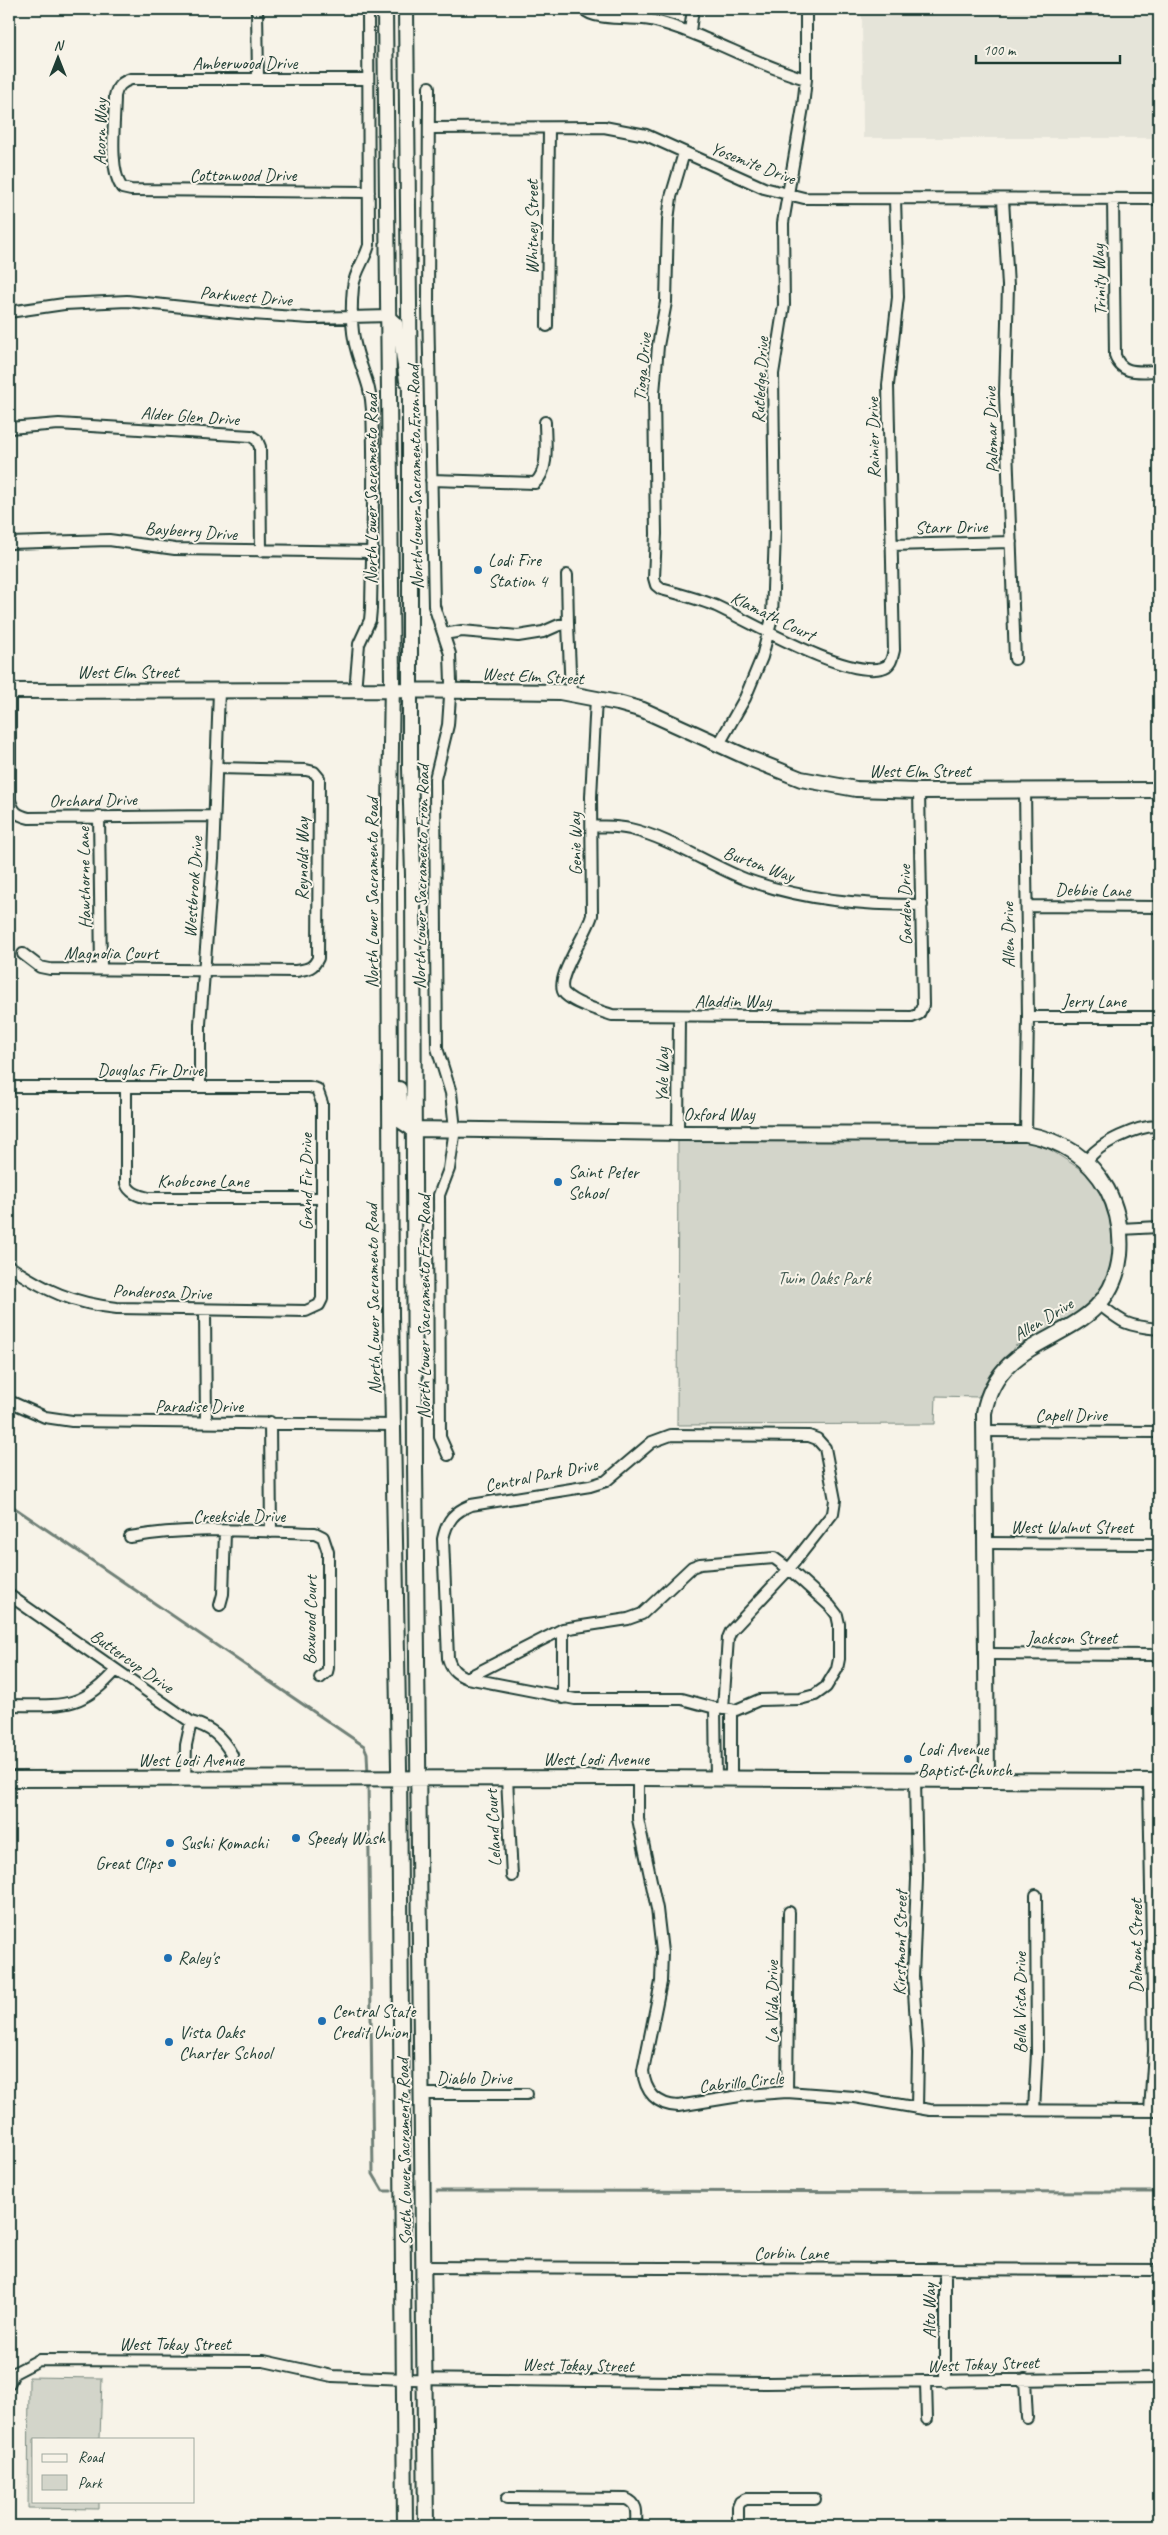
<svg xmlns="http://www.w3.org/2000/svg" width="1168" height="2535" font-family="Caveat,sans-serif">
<rect width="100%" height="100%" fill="#f7f3e8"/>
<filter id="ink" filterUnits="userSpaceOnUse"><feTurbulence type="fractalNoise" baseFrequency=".02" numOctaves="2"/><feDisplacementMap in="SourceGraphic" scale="10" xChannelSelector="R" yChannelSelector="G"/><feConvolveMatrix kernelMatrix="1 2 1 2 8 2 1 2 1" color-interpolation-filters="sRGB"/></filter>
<g filter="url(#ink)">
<path fill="#e5e4d9" d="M862 9H1159V138H863Z"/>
<path fill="#d3d5ca" stroke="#79897f" d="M678 1133 1026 1134 1105 1185 1116 1269 1081 1320 1015 1346 978 1397 936 1396 935 1424 677 1425Z
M29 2377 102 2378 100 2439H34V2501H99V2509L28 2508Z"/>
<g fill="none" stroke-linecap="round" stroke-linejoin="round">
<path stroke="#6f8077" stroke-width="3" d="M9 1504 364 1746 367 1753 368 1775
M368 1781 373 2174 383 2191H391
M437 2191 1159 2192"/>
<g stroke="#1f3d34" stroke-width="14">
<path id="street" d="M257 9 258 79
M584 9C593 21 635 17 651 20 705 33 752 64 806 79
M690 31 693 9
M368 79H131C122 82 117 86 115 96 115 121 108 168 122 188L131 190 369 192
M429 87 428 305 434 606 450 654 451 682 448 725 435 779 436 939 437 1048 451 1093 455 1129 449 1169 439 1195 440 1437 448 1455
M431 128 604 127 646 135 764 188 804 198 1159 199
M684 153 671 197 668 220 666 302 658 346 654 393 656 534 654 578 656 585 661 589C680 594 699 599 716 606 753 623 844 678 882 668 891 666 892 658 894 650L888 385 898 297 895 199
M1003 199 1008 286 1005 394 1015 659
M1113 199 1115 355C1121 376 1141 371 1159 371
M9 312 64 304 127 301 238 313 310 318 389 316 397 323 405 381
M547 326 549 128
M9 428 59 424 251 436 257 440 260 447 261 551
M431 480 535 483C550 470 545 440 545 422
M9 543 109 540 175 549 372 552
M891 545 1011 542
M568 624 571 694
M444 634 462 631 518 636 543 632 559 625 568 624 567 575
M10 691V800C13 812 17 815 29 818L213 816
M355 691 359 644 370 620 371 609C372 543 375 476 372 410 371 387 363 373 357 352 351 332 351 308 353 287 355 271 365 260 369 245L368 9
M596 698 591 797 592 915C588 933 552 981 565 994 577 1005 598 1010 612 1015L912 1017 919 1014 923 1005 919 791
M719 744 745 698 762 657 772 618 775 532 773 374 784 305 783 223 803 107 806 79V9
M1025 789 1028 1017 1026 1134
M99 816 101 969
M592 826C604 827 618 826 630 829 670 838 707 864 745 879 803 900 861 905 922 905
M1027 906 1159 907
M23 954 40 967 50 969 296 971C307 969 313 969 318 958L319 778 314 772 306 770 217 768
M1028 1017H1159
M200 1086V1024L213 859 219 691
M9 1087H309L317 1089 322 1103V1299L319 1305 306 1311 117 1308C72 1303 46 1291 9 1266
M126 1087V1183C129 1193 139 1196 149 1198H322
M678 1133 679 1017
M1087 1161C1098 1143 1139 1125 1159 1126
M1120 1229 1159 1227
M1099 1304C1124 1324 1127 1326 1159 1329
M205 1310 206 1422
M9 1401 45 1417 72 1421 393 1425
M270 1422 271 1532
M983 1431 1159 1432
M130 1537C189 1526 254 1531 315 1533L323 1537 328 1552V1668L327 1672 320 1678
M984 1543 1159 1544
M9 1595 191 1722C211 1727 222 1737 232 1755
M220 1605 223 1594 225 1532
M984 1654 1159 1655
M467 1678 563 1629 628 1619 642 1614 692 1567 700 1564 774 1558 789 1569 830 1606 837 1615 839 1624V1659L837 1669 826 1687 815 1695 800 1699 759 1700 736 1710 715 1708 682 1699H575L467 1678C456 1674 451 1669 448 1658L443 1539C447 1520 454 1512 471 1505L590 1486 606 1481 652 1442 671 1435 809 1436 817 1439 825 1448 835 1500 833 1513 789 1569 731 1631 728 1638 723 1709
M563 1698V1629
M9 1705C59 1705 81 1711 116 1670
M715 1708 716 1779
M507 1778 512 1876
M638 1778V1819L657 1909 662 1952 661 1982 643 2071C645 2092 657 2105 678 2106L746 2095 787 2092 854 2097 930 2110 1159 2111
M185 1779 186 1745 191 1722
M731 1779V1709
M915 1779 917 1879 913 1977 918 2053 917 2108
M1149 1781 1154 2051 1150 2111
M787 2092 789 1912
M422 2094H527
M1034 2110 1037 2053 1036 1895
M423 2267 1159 2270
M1025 2379 1027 2418
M926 2382 927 2419
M945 2382V2270
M9 2384 14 2373 39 2360 264 2361 332 2376 405 2379 767 2383 1159 2378
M507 2498 626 2499C639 2504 636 2514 636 2526
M738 2526V2507L740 2502 746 2499H815"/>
</g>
<g stroke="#1f3d34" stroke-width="18">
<path id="secondary" d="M385 9 392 681 389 875 391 1315 399 1767 405 2526
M406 9 410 404V768L413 875 415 1463 426 2526
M9 691 391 690 560 692 618 703 643 710 751 759 801 779 856 789 919 791 1159 790
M399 1089 401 1121 413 1129 678 1133 1026 1134C1061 1140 1089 1157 1107 1189 1118 1210 1122 1231 1120 1255 1110 1348 1000 1323 984 1413L987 1779
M9 1779 638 1778 1159 1781"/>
</g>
<use href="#street" stroke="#f7f3e8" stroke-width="10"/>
<use href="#secondary" stroke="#f7f3e8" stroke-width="14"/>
</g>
</g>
<g fill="#1f6fb2" stroke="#f7f3e8" stroke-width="2">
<circle cx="478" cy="570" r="5"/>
<circle cx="558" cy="1182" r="5"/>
<circle cx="908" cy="1759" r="5"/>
<circle cx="296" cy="1838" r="5"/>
<circle cx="170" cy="1843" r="5"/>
<circle cx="172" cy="1863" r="5"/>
<circle cx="168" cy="1958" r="5"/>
<circle cx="322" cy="2021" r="5"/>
<circle cx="169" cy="2042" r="5"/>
</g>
<g text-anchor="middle" stroke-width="4" stroke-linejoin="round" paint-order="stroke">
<g font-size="18" fill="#1f3d34" stroke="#f7f3e8">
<text x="245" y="69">Amberwood Drive</text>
<text transform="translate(100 132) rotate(-89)" y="6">Acorn Way</text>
<text transform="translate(753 163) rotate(21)" y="6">Yosemite Drive</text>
<text x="243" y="181">Cottonwood Drive</text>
<text transform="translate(532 227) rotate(-90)" y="6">Whitney Street</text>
<text transform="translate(1099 280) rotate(-92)" y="6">Trinity Way</text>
<text transform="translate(246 296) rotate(5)" y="6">Parkwest Drive</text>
<text transform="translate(642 367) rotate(-85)" y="6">Tioga Drive</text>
<text transform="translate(760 380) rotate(-87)" y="6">Rutledge Drive</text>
<text transform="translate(190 416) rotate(4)" y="6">Alder Glen Drive</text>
<text transform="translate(991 430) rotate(-92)" y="6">Palomar Drive</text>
<text transform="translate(873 438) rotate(-91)" y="6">Rainier Drive</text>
<text transform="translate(415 477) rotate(-91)" y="6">North Lower Sacramento Fron Road</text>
<text transform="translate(371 489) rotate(-90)" y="6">North Lower Sacramento Road</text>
<text transform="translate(951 527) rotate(-1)" y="6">Starr Drive</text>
<text transform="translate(191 531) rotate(4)" y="6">Bayberry Drive</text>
<text transform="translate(773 616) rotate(26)" y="6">Klamath Court</text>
<text x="128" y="678">West Elm Street</text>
<text transform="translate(533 676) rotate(3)" y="6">West Elm Street</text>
<text x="920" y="777">West Elm Street</text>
<text transform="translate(93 800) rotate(-1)" y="6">Orchard Drive</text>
<text transform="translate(575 844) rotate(-91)" y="6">Genie Way</text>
<text transform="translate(302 859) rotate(-90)" y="6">Reynolds Way</text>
<text transform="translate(759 864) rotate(20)" y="6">Burton Way</text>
<text transform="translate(421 877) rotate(-89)" y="6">North Lower Sacramento Fron Road</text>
<text transform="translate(84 878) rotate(-91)" y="6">Hawthorne Lane</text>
<text transform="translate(193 887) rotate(-86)" y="6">Westbrook Drive</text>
<text transform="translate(1093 890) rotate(1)" y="6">Debbie Lane</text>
<text transform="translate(372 893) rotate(-90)" y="6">North Lower Sacramento Road</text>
<text transform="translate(905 905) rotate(-91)" y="6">Garden Drive</text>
<text transform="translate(1008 935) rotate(-91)" y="6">Allen Drive</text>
<text x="111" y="959">Magnolia Court</text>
<text x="733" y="1007">Aladdin Way</text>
<text x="1094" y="1007">Jerry Lane</text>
<text x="150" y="1076">Douglas Fir Drive</text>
<text transform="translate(662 1075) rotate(-90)" y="6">Yale Way</text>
<text x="719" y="1120">Oxford Way</text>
<text x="203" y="1187">Knobcone Lane</text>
<text transform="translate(306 1182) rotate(-90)" y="6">Grand Fir Drive</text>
<text transform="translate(162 1292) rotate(2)" y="6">Ponderosa Drive</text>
<text transform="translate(373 1299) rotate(-91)" y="6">North Lower Sacramento Road</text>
<text transform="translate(424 1307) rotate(-90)" y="6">North Lower Sacramento Fron Road</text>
<text transform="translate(1043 1319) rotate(-31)" y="6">Allen Drive</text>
<text x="199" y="1412">Paradise Drive</text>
<text x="1071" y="1421">Capell Drive</text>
<text transform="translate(541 1475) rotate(-11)" y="6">Central Park Drive</text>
<text x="239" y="1522">Creekside Drive</text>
<text x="1072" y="1533">West Walnut Street</text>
<text transform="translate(310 1620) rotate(-89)" y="6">Boxwood Court</text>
<text x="1072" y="1644">Jackson Street</text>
<text transform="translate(132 1661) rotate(35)" y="6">Buttercup Drive</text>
<text x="596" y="1765">West Lodi Avenue</text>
<text x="191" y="1766">West Lodi Avenue</text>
<text transform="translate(493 1828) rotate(-93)" y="6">Leland Court</text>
<text transform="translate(900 1943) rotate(-89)" y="6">Kirstmont Street</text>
<text transform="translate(1136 1946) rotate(-90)" y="6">Delmont Street</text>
<text transform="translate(772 2002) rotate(-90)" y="6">La Vida Drive</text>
<text transform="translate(1020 2003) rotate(-90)" y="6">Bella Vista Drive</text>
<text x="474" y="2084">Diablo Drive</text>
<text transform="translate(741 2082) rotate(-6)" y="6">Cabrillo Circle</text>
<text transform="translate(404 2152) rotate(-91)" y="6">South Lower Sacramento Road</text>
<text x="791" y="2259">Corbin Lane</text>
<text transform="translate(929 2311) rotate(-90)" y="6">Alto Way</text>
<text x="175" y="2350">West Tokay Street</text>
<text transform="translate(983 2364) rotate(-2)" y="6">West Tokay Street</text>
<text transform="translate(578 2365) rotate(1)" y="6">West Tokay Street</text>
</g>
<g font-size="18" fill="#1f3d34" stroke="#f7f3e8" text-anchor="start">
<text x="488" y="566">Lodi Fire<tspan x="488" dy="21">Station 4</tspan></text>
<text x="568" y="1178">Saint Peter<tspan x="568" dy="21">School</tspan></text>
<text x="918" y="1755">Lodi Avenue<tspan x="918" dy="21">Baptist Church</tspan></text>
<text x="306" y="1844">Speedy Wash</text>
<text x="180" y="1849">Sushi Komachi</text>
<text x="162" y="1869" text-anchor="end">Great Clips</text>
<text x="178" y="1964">Raley's</text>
<text x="332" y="2017">Central State<tspan x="332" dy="21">Credit Union</tspan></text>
<text x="179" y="2038">Vista Oaks<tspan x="179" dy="21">Charter School</tspan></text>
</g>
<g font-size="18" fill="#435b52" stroke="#f7f3e8">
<text x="824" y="1284">Twin Oaks Park</text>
</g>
</g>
<rect width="1168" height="2535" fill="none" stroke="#f7f3e8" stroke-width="30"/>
<rect x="15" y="15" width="1138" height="2505" fill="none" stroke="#1f3d34" stroke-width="2" filter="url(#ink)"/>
<rect x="32" y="2438" width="162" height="65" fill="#f7f3e8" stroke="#a1aaa0"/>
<rect x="42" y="2454" width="25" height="8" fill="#f7f3e8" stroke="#a1aaa0"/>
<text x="78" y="2462" font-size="15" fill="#1f3d34">Road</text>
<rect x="42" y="2475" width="25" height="15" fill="#d3d5ca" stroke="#a1aaa0"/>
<text x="78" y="2488" font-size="15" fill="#1f3d34">Park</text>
<g transform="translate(58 58)" stroke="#f7f3e8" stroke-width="4" paint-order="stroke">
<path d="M0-4L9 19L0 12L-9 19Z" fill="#1f3d34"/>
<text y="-8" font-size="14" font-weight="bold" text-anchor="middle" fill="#1f3d34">N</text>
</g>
<path d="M976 55v8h144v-8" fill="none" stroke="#1f3d34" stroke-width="2.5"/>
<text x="983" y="55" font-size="15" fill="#1f3d34" stroke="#f7f3e8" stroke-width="4" paint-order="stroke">100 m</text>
</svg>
